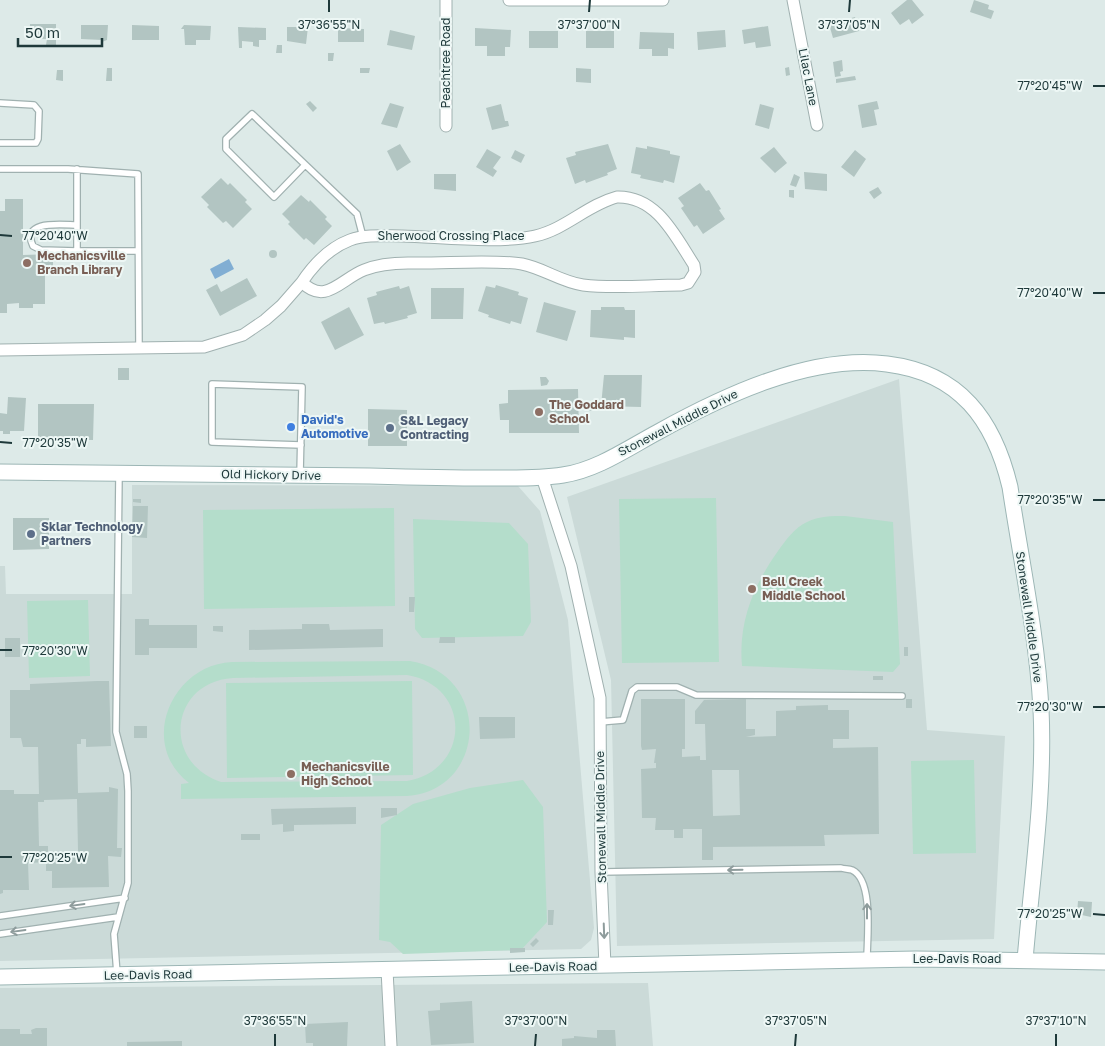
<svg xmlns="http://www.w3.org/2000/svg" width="1105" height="1046" font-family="'Golos Text',sans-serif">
<rect width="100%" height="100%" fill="#ddeae8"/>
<path fill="#cbdad8" d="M899 379 927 730 1005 736 994 939 617 946 611 680 567 497Z
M132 485 518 486 540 511 568 620 594 928 591 940 581 949 0 961V566H5L6 594H132Z
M648 983 653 1046H0V988Z"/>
<path fill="#b4ddcb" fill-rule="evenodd" d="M716 498 719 662 622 663 619 499Z
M394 508 395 606 204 609 203 510Z
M845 516 893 522 900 664 893 672 742 666C738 623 753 586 778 551 786 540 794 528 807 522 819 516 832 516 845 516Z
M413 519 509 523 528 544 531 622 523 636 422 638 415 629Z
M88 600 90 676 29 678 27 601Z
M410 661C492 674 488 790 407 796L181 799V784L189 783C138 744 171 665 232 662ZM407 675C472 686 471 770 407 781L221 782C161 762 170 682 233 678Z
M412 681 413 775 227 778 226 683Z
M974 760 976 853 913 854 911 761Z
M523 780 543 807 547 922 521 950 403 954 390 942 379 940 381 825 413 804 470 788Z"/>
<path fill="#81aed3" d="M229 259 234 269 215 279 210 269Z"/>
<path fill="#b2c5c2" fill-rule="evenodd" d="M907 0H912L924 15 912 24 909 19 900 25 891 13Z
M974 0 989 5 988 9 994 11 991 19 970 12Z
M855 17 859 31 833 38 829 24Z
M30 24H56V45H46L47 39 29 38Z
M81 25H108L107 40 102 42V40L81 39Z
M132 25 159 26V40H132Z
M184 25 211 26 210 40H196V45H185L184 29H181Z
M768 26 771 46 756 48 755 42 744 44 742 30Z
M238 27 266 28V40H259V47L253 46V42L242 41V48H239Z
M287 27H308L306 44 287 41Z
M338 28 364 29V42H338Z
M475 28 511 30 510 47H505V56H487V46H475Z
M390 30 415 36 412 50 387 45Z
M725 30 726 47 698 50 697 32Z
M529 31H558V48H529Z
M586 31H614V48H586Z
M640 32 674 33V49L668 48V56H652V49H639Z
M277 45H282V53H276Z
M328 53H334L333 61H328Z
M842 60 843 71 840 72 841 76 835 77 833 62Z
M789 67 790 75 786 76 785 68Z
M107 68H112V81H106Z
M360 68H370L369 73H360Z
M576 68 591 69V83L576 82Z
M57 70H63V81L56 80Z
M855 76 856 80 836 83V79Z
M310 101 317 108 313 112 306 104Z
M877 101 879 109 874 110 877 125 862 128 858 105Z
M390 103 404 107 397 128 381 124Z
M501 104 505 121H508L509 126 492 130 486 108Z
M760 104 774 108 769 129 755 125Z
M400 144 411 162 397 171 387 151Z
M608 144 617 169 607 173 608 175 586 183 585 180 575 184 566 158 576 155 575 152Z
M647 146 670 151V154L680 156 674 183 664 180 663 183 640 178 641 175 631 173 636 147 647 149Z
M774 147 787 163 775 173 760 158Z
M487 149 501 157 493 168 497 171 493 177 476 167Z
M515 150 525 155 521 163 511 158Z
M855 150 866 159 854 177 841 167Z
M804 172 827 174V191L805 189Z
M434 174H456V191L434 189Z
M794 174 800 177 796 187 790 185Z
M221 178 228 185 230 183 247 200 245 202 252 209 233 228 226 221 223 223 207 207 209 205 201 197Z
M700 183 706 191 709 190 721 209 719 210 725 219 703 234 697 225 694 227 681 208 684 206 678 198Z
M878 187 882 193 874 199 869 192Z
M789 190H794V198L789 197Z
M301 195 309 202 310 200 327 217 325 219 332 226 314 245 306 238 304 240 288 224 290 222 282 214Z
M5 199H23V255L53 254V272H45V304H33V308H19V303L7 304V313H0V211H5Z
M269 254a4 4 0 1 1 8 0a4 4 0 1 1-8 0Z
M247 278 257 296 220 316 206 290 217 284 221 292Z
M496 285 519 292 518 295 528 298 521 324 511 321 510 324 488 317 489 315 478 311 486 286 495 288Z
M399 286 400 289 409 286 417 313 407 316 408 318 385 324 384 322 374 324 367 298 377 295 376 292Z
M431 288H464L463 319H431Z
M544 302 576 311 567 341 536 332Z
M349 307 364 335 335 350 321 322Z
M601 307H624L625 310H635V338L624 337V340L590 337 591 310H601Z
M118 368H129V380H118Z
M604 375H642L641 407 601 406Z
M540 377H546L549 381 547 385 541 386Z
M578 389 579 433H509V420H500L499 404 508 403V390Z
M8 397 26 398 24 431H10V434H3V431H0V413L7 414Z
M590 402 594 404 595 409 591 411 586 409V404Z
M38 404H94L93 440 38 439Z
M368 409 407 410V446H368Z
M133 499H141V503L133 502Z
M133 506H148L147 538 132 537Z
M13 518H49V549L13 550Z
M409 597H415L414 612H409Z
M135 619H149V625H197V648H149V655H135Z
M302 624H329L330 630 383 629V647L249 650V630L302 629Z
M213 626H223V632L213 631Z
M440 637H455V643H439Z
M5 638H20V657H5Z
M904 647H908V656H904Z
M873 676H883V680H873Z
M97 681H109L111 746 86 747V739H81V744H77L78 793 109 792V787L118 789 117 848H122L121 857 108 856 109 887 52 888V871H46V862L28 863 29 890H3V893L0 894V790H14V794H39L38 747H23L21 738H10V690H30V684ZM77 799 78 851H48V846H39L38 802H44V800Z
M641 699H685V749H682V757L700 756V760H706L705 724H695V711L704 700 746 699V729H755V735L746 737 776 736V711L796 710V706L828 705V710H849V739H833V748L878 747 879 834 824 835 825 846 713 847V860H702V829H683V838H674V830H655L656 818H642L641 769 656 768V763H654L656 749 642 750 641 746ZM712 770H739L740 815 713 816Z
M906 699H912V708H906Z
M479 717H515V738L480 739Z
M134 726H147V738H134Z
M356 807V824L294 825V831L283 832V824L272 825 271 809Z
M381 808H397V815L381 818Z
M241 834H260V840H241Z
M1078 901 1092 902 1091 917 1077 914Z
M548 910H554L553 925H548Z
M536 938 539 941 533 947 530 944Z
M510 948H525V952L510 953Z
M472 1001 474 1043 431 1045 428 1011 440 1010V1003Z
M348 1022 347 1046H313V1043H306L305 1024Z
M47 1028V1046H0V1029H20V1034H32L31 1030 36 1028Z
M597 1030H615L616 1046H562V1039L574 1038V1036L597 1038Z
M182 1041V1046H127V1042Z"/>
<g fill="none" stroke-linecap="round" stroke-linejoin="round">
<g stroke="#a0b1b0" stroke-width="8">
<path id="lane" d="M0 103 34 105 39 111 38 139 36 143H0
M305 165 274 197 226 149V139L252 114 357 214 363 237
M0 169H68L138 174 139 349
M77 169V251H138
M77 225C63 225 20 219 33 246L41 250 77 251
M300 474 302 387 212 384V442L301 445
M600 722 623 720 632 691 637 687H677L696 695 902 696
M601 872 841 868C844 869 849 869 852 870 874 880 867 939 867 959
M0 916 125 898
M0 934 118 917
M117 974 114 934 128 883V791L127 774 116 732 119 475"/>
</g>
<g stroke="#a0b1b0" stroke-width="13">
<path id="street" d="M509 0H663
M793 0 817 125
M446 126V0
M617 197C657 196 675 236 694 265L695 272 688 283 681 285C649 285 615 289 583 285 561 282 543 268 522 264 490 259 443 264 408 263 392 263 379 264 364 270 341 279 325 306 302 282 314 264 329 248 350 240 366 234 385 236 402 236 440 237 499 244 535 236 566 229 587 205 617 197Z
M0 350 204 347 243 335 265 320 281 306 302 282
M542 477 571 566 600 698 601 872 605 966
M387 970 391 1046"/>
</g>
<g stroke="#9cb6b5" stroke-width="17">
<path id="secondary" d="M0 472C123 473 247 475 370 476 408 477 447 478 486 478 511 478 538 479 563 475 597 470 628 448 658 432 723 396 811 354 887 364 960 373 994 420 1010 487 1021 560 1037 635 1041 709 1045 792 1032 877 1025 960
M0 977 916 959 1105 962"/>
</g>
<use href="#lane" stroke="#fff" stroke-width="5.5"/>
<use href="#street" stroke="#fff" stroke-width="11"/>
<use href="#secondary" stroke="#fff" stroke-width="15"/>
</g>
<defs><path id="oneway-shaft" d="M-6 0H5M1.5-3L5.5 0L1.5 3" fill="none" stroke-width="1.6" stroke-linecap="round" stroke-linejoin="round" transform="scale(1.25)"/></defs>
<g stroke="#8e9c9c">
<use href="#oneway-shaft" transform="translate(735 870) rotate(179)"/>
<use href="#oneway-shaft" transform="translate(77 905) rotate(172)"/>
<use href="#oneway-shaft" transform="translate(867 911) rotate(-90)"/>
<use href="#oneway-shaft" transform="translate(18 931) rotate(172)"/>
<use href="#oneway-shaft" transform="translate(604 931) rotate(88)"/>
</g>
<path fill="none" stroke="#1e393a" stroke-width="2" d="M329 12V0M589 12 590 0M849 12 850 0M1093 86H1105M0 235 12 236M1093 293H1105M0 442 12 443M1093 500H1105M0 650H12M1093 707H1105M0 857H12M1093 914 1105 915M275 1046V1034M535 1046 536 1034M795 1046 796 1034M1056 1046V1034"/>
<g fill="#8d6e63" stroke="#edf7f5" stroke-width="2">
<circle cx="27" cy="263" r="5"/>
<circle cx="539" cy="412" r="5"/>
<circle cx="752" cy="589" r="5"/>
<circle cx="291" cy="774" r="5"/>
</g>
<circle fill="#3f7fe0" stroke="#edf7f5" stroke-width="2" cx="291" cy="427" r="5"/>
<g fill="#5c6f8a" stroke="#edf7f5" stroke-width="2">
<circle cx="390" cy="428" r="5"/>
<circle cx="31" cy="534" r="5"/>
</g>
<g text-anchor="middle" stroke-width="4" stroke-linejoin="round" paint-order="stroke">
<g font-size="12" fill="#1e393a" stroke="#edf7f5">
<text transform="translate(446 63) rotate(-90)" y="4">Peachtree Road</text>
<text transform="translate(808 77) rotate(79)" y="4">Lilac Lane</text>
<text x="451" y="240">Sherwood Crossing Place</text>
<text transform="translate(678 423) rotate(-27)" y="4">Stonewall Middle Drive</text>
<text transform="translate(271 475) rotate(1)" y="4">Old Hickory Drive</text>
<text transform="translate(1029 617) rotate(82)" y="4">Stonewall Middle Drive</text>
<text transform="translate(601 817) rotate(-91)" y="4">Stonewall Middle Drive</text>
<text x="957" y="963">Lee-Davis Road</text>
<text transform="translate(553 967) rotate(-1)" y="4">Lee-Davis Road</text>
<text transform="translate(148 975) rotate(-1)" y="4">Lee-Davis Road</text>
</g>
<g font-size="12" font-weight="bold" fill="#785e54" stroke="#edf7f5" text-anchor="start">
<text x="37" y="260">Mechanicsville<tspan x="37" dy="14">Branch Library</tspan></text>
<text x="549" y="409">The Goddard<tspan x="549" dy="14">School</tspan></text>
<text x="762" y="586">Bell Creek<tspan x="762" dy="14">Middle School</tspan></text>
<text x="301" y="771">Mechanicsville<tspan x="301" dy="14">High School</tspan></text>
</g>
<g font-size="12" font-weight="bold" fill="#366cbe" stroke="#edf7f5" text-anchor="start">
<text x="301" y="424">David's<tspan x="301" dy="14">Automotive</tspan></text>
</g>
<g font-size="12" font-weight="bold" fill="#4e5e75" stroke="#edf7f5" text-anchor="start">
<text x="400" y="425">S&amp;L Legacy<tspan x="400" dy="14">Contracting</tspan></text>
<text x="41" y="531">Sklar Technology<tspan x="41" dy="14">Partners</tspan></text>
</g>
</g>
<g font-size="12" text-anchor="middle" fill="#1e393a" stroke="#edf7f5" stroke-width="4" stroke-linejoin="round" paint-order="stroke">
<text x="329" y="29">37°36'55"N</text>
<text x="589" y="29">37°37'00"N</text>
<text x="849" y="29">37°37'05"N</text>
<text x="1050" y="90">77°20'45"W</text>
<text x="55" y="240">77°20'40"W</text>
<text x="1050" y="297">77°20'40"W</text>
<text x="55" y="447">77°20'35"W</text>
<text x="1050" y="504">77°20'35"W</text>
<text x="55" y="655">77°20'30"W</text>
<text x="1050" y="711">77°20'30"W</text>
<text x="55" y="862">77°20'25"W</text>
<text x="1050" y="918">77°20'25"W</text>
<text x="275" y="1025">37°36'55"N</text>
<text x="536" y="1025">37°37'00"N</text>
<text x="796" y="1025">37°37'05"N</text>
<text x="1056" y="1025">37°37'10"N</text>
</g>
<path d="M18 38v8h84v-8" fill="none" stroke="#1e393a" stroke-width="2.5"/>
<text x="25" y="38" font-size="15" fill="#1e393a" stroke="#edf7f5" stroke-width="4" paint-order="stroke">50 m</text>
</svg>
